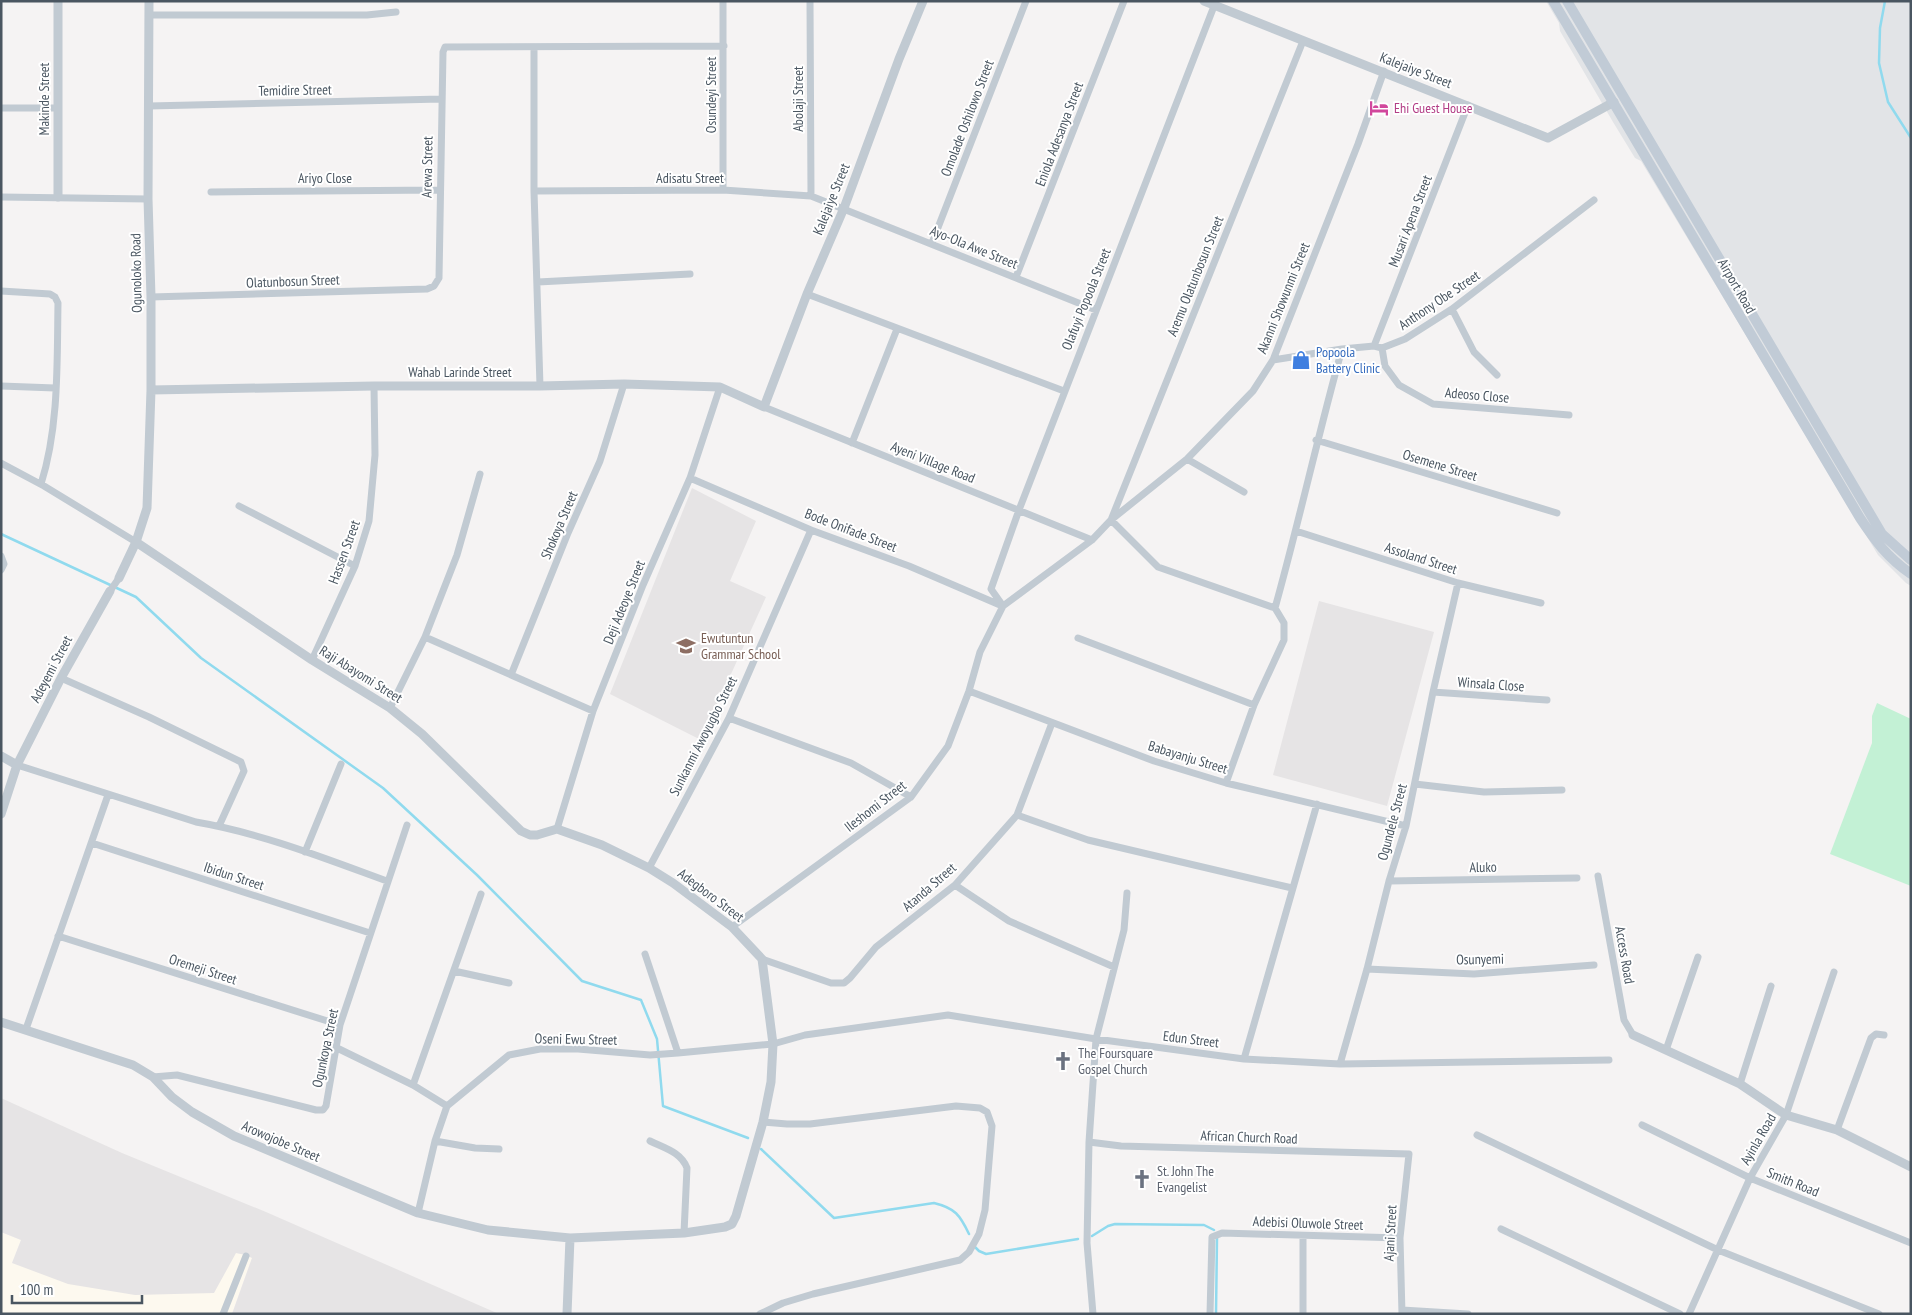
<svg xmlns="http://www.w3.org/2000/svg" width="1912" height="1315" font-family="'PT Sans Narrow',sans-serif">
<rect width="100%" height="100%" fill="#f5f3f3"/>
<path fill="#fdf9ef" d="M1 1232 21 1240 12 1263 22 1266 236 1253 246 1255 252 1258 232 1314H1Z"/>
<path fill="#e6e4e5" d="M692 488 756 521 730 581 766 597 701 740 610 694Z
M1319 601 1434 632 1387 806 1273 775Z
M1 1098 122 1153 266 1212 499 1314H232L252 1258 246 1255 236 1253 214 1293 135 1295 68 1284 12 1263 21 1240 1 1232Z"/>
<path fill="#e2e4e7" d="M1546 1H1911V586L1906 583 1878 555 1641 161 1635 158 1613 122 1560 31 1559 23Z"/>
<path fill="#c3f1d5" d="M1877 703 1911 719V886L1830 854 1872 743V716Z"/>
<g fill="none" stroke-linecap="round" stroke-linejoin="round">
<path stroke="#90daee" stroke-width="2.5" d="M1885 1 1880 28 1879 63 1888 102 1911 138
M1 534 136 597 201 658 383 788 477 875 582 981 641 1000 657 1039 663 1106 748 1138
M761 1149 834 1218 934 1203C955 1208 960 1215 969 1234
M1092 1236 1108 1226 1115 1224 1204 1225 1214 1230
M975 1247 979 1251 986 1254 1078 1239
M1216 1314 1217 1238"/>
<path stroke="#c1cad2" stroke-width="7" d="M810 1 811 196
M149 15H367L396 12
M534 47V191L540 386
M149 106 441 99
M1 108H57
M723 190V1
M534 191 723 190 811 196 1096 310
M211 192 439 190
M1 197 148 199
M932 243 1026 1
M1016 277 1124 1
M538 282 690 274
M1 291 50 294 55 297 58 303C57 363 59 427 41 484
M807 294 1064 391
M151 297 427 289 434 286 439 278 443 52 445 47 724 46
M1452 309 1474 352 1497 375
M1374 346 1468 105
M1382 348 1385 366 1399 385 1433 404 1569 415
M1273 360 1342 349 1374 346 1382 348 1405 339 1452 309 1594 200
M1 386 55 388
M764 407 1092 540
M1316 440 1557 513
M852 443 897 329
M1187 459 1244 492
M1 463 44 486 136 542
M690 478 811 530 909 566 1000 605
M239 506 355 566
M1296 531 1458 583 1541 603
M1 556 4 564 1 570
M110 591 119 578
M1003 606 991 589 1019 510 1216 1
M1275 608 1158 567 1111 520 1303 41
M425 637 593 711
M1078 638 1254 705
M312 660 355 566 369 521 375 455 374 386
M511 675 568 533 600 461 624 384
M61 678 149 717 241 762 244 771 219 826
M969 691 1154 761 1226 783 1406 826
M1433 692 1547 700
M390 708 425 637 457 555 480 474
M729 718 851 763 911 797
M17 765 196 822C261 833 324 858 387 881
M1226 783 1254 705 1284 640V623L1275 608C1299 522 1318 435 1342 349
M1415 784 1484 792 1562 790
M1017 815 1088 840 1292 888
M557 829 593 711 643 585 690 478 720 387
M92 843 370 933
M305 852 341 764
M649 868 729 718 811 530
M1598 876 1624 1020 1633 1035
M1389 881 1577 878
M955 885 1009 921 1114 967
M732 927 911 797 948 746 969 691 980 652 1003 606 1092 540 1111 520 1187 459 1253 391 1273 360 1358 144 1384 71
M58 936 340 1025
M645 954 678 1053
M762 959 831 983H844L850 978 876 947 955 885 1017 815 1052 723
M1367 969 1474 974 1594 965
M454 971 509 983
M26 1029 108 795
M337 1048 413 1085 447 1106
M1666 1050 1698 957
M1244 1059 1317 804
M1340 1064 1367 969 1389 881 1406 826 1433 692 1458 583
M153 1077 177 1075 316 1110H323L326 1106 340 1025 407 825
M1740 1084 1771 986
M413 1085 481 894
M1642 1125 1750 1178 1911 1243
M1837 1130 1871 1038 1876 1034 1884 1035
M1477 1135 1718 1250 1879 1314
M435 1141 475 1148 499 1149
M650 1141C664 1148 681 1152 687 1168L684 1233
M1089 1142 1121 1146 1409 1154 1400 1238 1402 1314
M418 1213 435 1141 447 1106 509 1055 540 1049H578L650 1055 678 1053 773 1044 805 1035 948 1015 1096 1039 1244 1059 1340 1064 1609 1060
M1501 1229 1680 1314
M1303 1236V1314
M1402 1310 1468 1314
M223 1314 246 1256
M760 1314 783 1303 813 1294 960 1260 969 1252 979 1234 985 1210 992 1126 987 1112 980 1108 956 1106 810 1124H787L763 1122
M1093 1314 1087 1243 1089 1142 1096 1039 1124 930 1127 893
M1210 1314 1212 1237 1222 1233 1400 1238
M1689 1314 1750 1178 1786 1115 1834 972"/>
<path stroke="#c1cad2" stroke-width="9" d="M58 1V197
M1204 1 1548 138 1614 102
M151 390 374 386H540L624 384 720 387 764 407 807 294 844 208 899 59 923 1
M119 578 136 542 147 508 151 390V297L148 199 149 1
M1 756 17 765
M1 814 17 765 61 678 110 591
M1 1022 133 1065 153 1077 172 1097 192 1112 234 1136 418 1213 488 1230 570 1238 684 1233 725 1227 732 1224 736 1216 763 1122 771 1082 773 1044 762 959 732 927 673 883 649 868 602 845 557 829 537 835H530L521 831 422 734 390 708 312 660 136 542
M1633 1035 1740 1084 1786 1115 1837 1130 1911 1167
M567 1314 570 1238"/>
<path stroke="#c1cbd6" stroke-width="10" d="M1553 1 1860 518C1876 542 1887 557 1911 574
M1567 1 1882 534 1911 560"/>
</g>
<defs>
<g id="hotel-bare" transform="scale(1.5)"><path d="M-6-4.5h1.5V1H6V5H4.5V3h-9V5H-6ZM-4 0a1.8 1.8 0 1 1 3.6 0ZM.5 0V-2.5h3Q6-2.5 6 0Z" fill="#d1479c" stroke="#fff" stroke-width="2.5" paint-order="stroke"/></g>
<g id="shop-bare" transform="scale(1.5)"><path d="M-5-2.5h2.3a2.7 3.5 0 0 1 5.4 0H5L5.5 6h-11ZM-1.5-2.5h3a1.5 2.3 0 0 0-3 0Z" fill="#3f7fe0" stroke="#fff" stroke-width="2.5" paint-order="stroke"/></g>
<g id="school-bare" transform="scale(1.5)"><path d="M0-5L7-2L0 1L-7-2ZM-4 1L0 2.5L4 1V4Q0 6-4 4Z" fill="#8d6e63" stroke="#fff" stroke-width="2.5" paint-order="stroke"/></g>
<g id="church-bare" transform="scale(1.5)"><path d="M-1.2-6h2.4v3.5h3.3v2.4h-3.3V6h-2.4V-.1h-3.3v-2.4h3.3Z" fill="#6b7280" stroke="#fff" stroke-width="2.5" paint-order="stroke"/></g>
</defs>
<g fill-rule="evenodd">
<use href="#hotel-bare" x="1379" y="108"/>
<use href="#shop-bare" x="1301" y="360"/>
<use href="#school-bare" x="686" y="646"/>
<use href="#church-bare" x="1063" y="1061"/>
<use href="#church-bare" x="1142" y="1179"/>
</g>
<g text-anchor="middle" stroke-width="4" stroke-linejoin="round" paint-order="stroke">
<g font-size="14" fill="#4a5661" stroke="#fff">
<text transform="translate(1416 70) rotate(21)" y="5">Kalejaiye Street</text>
<text transform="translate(295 90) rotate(-1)" y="5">Temidire Street</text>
<text transform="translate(711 95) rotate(-90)" y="5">Osundeyi Street</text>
<text transform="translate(44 99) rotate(-90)" y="5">Makinde Street</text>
<text transform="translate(798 99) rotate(-90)" y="5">Abolaji Street</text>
<text transform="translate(967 118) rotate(-69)" y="5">Omolade Oshilowo Street</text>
<text transform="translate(1059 134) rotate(-69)" y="5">Eniola Adesanya Street</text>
<text transform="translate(427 167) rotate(-89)" y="5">Arewa Street</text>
<text x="325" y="183">Ariyo Close</text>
<text x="690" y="183">Adisatu Street</text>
<text transform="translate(831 199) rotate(-68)" y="5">Kalejaiye Street</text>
<text transform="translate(1410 221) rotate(-69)" y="5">Musari Apena Street</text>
<text transform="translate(974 247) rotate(22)" y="5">Ayo-Ola Awe Street</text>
<text transform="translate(136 273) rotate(-91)" y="5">Ogunoloko Road</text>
<text transform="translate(1195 276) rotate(-68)" y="5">Aremu Olatunbosun Street</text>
<text transform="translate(293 281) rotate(-2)" y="5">Olatunbosun Street</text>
<text transform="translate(1737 286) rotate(60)" y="5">Airport Road</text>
<text transform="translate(1283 298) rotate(-68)" y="5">Akanni Showunmi Street</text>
<text transform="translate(1086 299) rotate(-68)" y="5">Olafuyi Popoola Street</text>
<text transform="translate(1439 300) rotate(-34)" y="5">Anthony Obe Street</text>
<text x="460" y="377">Wahab Larinde Street</text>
<text transform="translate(1477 395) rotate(5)" y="5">Adeoso Close</text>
<text transform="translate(933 462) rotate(22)" y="5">Ayeni Village Road</text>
<text transform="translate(1440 465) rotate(17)" y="5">Osemene Street</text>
<text transform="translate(559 525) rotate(-67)" y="5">Shokoya Street</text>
<text transform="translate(851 530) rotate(21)" y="5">Bode Onifade Street</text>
<text transform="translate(344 552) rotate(-70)" y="5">Hassen Street</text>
<text transform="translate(1421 558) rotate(18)" y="5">Assoland Street</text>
<text transform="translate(624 602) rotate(-68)" y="5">Deji Adeoye Street</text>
<text transform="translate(51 669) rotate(-62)" y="5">Adeyemi Street</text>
<text transform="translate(361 674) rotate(32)" y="5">Raji Abayomi Street</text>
<text transform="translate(1491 684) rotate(4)" y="5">Winsala Close</text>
<text transform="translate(703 736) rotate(-63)" y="5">Sunkanmi Awoyugbo Street</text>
<text transform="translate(1188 757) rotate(17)" y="5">Babayanju Street</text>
<text transform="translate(875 806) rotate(-38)" y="5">Ileshomi Street</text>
<text transform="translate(1392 822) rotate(-75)" y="5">Ogundele Street</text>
<text transform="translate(1483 867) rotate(-1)" y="5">Aluko</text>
<text transform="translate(234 876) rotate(18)" y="5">Ibidun Street</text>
<text transform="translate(929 887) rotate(-41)" y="5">Atanda Street</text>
<text transform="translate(711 895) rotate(37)" y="5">Adegboro Street</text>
<text transform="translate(1625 955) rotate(80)" y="5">Access Road</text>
<text transform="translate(1480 959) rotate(-1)" y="5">Osunyemi</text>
<text transform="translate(203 969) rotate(18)" y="5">Oremeji Street</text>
<text transform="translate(576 1039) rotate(1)" y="5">Oseni Ewu Street</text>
<text transform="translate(1191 1039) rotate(7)" y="5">Edun Street</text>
<text transform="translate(325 1048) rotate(-78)" y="5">Ogunkoya Street</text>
<text transform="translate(1249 1137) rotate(2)" y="5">African Church Road</text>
<text transform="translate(1758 1139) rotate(-60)" y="5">Ayinla Road</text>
<text transform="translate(281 1141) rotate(23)" y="5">Arowojobe Street</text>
<text transform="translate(1793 1182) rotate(22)" y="5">Smith Road</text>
<text transform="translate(1308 1223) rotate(2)" y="5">Adebisi Oluwole Street</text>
<text transform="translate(1390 1233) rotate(-87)" y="5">Ajani Street</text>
</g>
<g font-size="14" fill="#b23c85" stroke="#fff" text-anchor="start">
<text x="1394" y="113">Ehi Guest House</text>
</g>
<g font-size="14" fill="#366cbe" stroke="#fff" text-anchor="start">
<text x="1316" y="357">Popoola<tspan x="1316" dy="16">Battery Clinic</tspan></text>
</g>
<g font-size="14" fill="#785e54" stroke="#fff" text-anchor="start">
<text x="701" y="643">Ewutuntun<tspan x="701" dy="16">Grammar School</tspan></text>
</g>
<g font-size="14" fill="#5b616d" stroke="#fff" text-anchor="start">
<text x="1078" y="1058">The Foursquare<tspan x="1078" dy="16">Gospel Church</tspan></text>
<text x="1157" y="1176">St. John The<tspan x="1157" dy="16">Evangelist</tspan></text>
</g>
</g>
<rect width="1912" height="1315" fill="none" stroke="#4a5661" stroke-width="5"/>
<path d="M12 1295v8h130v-8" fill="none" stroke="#4a5661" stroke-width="2.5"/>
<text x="20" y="1295" font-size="15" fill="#4a5661" stroke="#ffffff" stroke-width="4" paint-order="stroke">100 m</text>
</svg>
